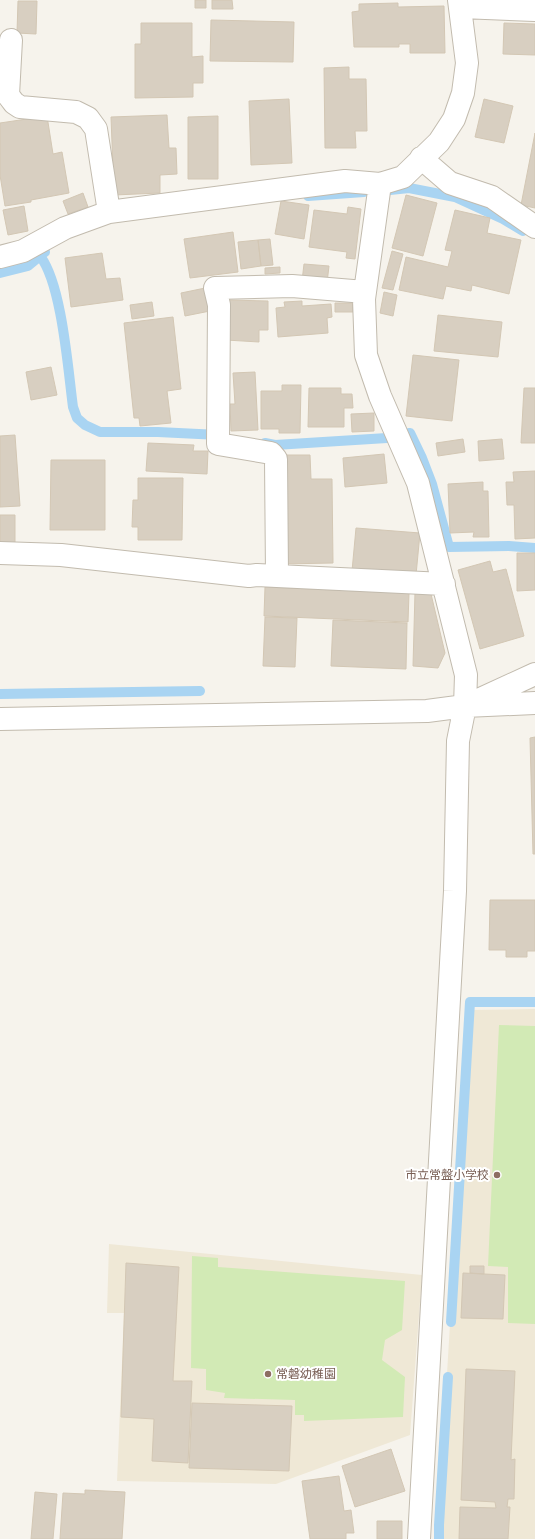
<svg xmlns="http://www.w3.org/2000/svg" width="535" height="1539" font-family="'Space Grotesk','Noto Sans JP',sans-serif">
<rect width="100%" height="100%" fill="#f6f3ec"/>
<path fill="#efe8d6" d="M535 1009V1539H437L469 1010Z
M109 1244 422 1275 410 1435 276 1484 117 1481 124 1313H107Z"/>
<path fill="#d2eab5" d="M499 1025 535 1026V1324L508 1323V1267L488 1266Z
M192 1256 218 1258V1267L405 1281 402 1330 385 1340 382 1360 405 1377 403 1417 304 1421V1415H295V1400L224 1398 225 1393 206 1390V1369L191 1368Z"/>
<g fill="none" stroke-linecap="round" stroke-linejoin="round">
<path stroke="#a9d4f2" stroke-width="10" d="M390 190 409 188 455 197 503 219 523 231
M308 196 364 192
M40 256C62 284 68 370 73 407L77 418 85 425 100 432H158L219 435
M0 273 28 266 45 252
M265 443 275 445 387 438 410 433 422 458 432 484 449 547 509 546 535 548
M0 694 200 691
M451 1322 470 1002H535
M439 1539V1525L448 1377"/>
</g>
<path fill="#d8cfc1" stroke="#d3c7b4" d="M195 0H206V8H195Z
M212 0H232L233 9H212Z
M18 1H37L36 34 17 33Z
M398 3V7L444 6 445 53H410V44H399V47H354L352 12 359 11V4Z
M211 20 294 22 293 62 210 61Z
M141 23H192V57L203 56V83H193V97L135 98V44H141Z
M504 23 535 24V55L503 54Z
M349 67V79H366L367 131H355L356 148H325L324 68Z
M289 99 292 163 251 165 249 101Z
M484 99 513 106 504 143 475 137Z
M167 115 169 148H176L177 174 160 175V193L114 195 111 117Z
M47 116 53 154 62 152 69 193 31 200V202L5 206 0 175V123Z
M218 116V179H188V117Z
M535 133V208L521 205Z
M83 193 88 207 68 214 63 201Z
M406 195 437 203 423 256 392 248Z
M281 201 309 205 304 239 275 234Z
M24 206 28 231 8 235 3 210Z
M348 207 361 209 355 259 346 258 347 252 309 247 314 210 347 214Z
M455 210 490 218 487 233 521 240 509 294 472 285 471 291 446 286 443 299 399 290 406 257 448 267 452 251 445 250Z
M233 232 238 272 190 278 184 239Z
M270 239 273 265 261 266 258 240Z
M258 240 261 266 241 269 238 242Z
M392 251 403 254 393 290 382 288Z
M102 253 106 279 120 278 123 300 71 307 65 258Z
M304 264 329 266 327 283 302 281Z
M280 267V273L265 274V268Z
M210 287 215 310 185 316 181 293Z
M384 292 397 295 393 316 380 313Z
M228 300 268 301V330H259V342L226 340Z
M302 301V306L331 304 332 317 327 318 328 333 278 337 276 308 285 307 284 302Z
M152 302 154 316 132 319 130 305Z
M335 303H353V312H335Z
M438 315 502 322 498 357 434 351Z
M173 317 181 389 167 391 171 423 140 426 139 418H134L124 323Z
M413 355 459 360 452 421 406 416Z
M51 367 57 395 31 400 26 372Z
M255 372 258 430 231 431 230 404H235L233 373Z
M282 385H301L300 433H279V429H261V391H282Z
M309 388H341V394H352L353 408H344V427H308Z
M524 388H535V443H521Z
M374 413V431L352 432 351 414Z
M15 435 20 506 0 507V436Z
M463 439 465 452 438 456 436 443Z
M502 439 504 459 479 461 478 441Z
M148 443 194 445 193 451H208L207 474 146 471Z
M384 454 387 483 345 487 343 458Z
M281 455H310L311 479H332L333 563 282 564Z
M51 460H105V530H50Z
M535 471V538L515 539 514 505H507L506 482H514L513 472Z
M138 478H183L182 540H138V527H132L133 500H138Z
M483 482V491H488L489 537H473L474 532 450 533 448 484Z
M0 515H15V543H0Z
M356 528 420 533 416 575 352 571Z
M517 553H535V590L517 591Z
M490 561 493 572 506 569 524 636 480 649 458 570Z
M265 587 409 593 408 622 264 616Z
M415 592 431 594 445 653 438 668 413 666Z
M265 617 297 618 295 667 263 666Z
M333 620 407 623 406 669 331 666Z
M535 737V854H533L530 738Z
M490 900H535V951H527V957H506V950H489Z
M126 1263 179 1267 173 1381H192L188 1463 152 1461 154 1419 121 1417Z
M470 1266H484V1274L470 1273Z
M463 1273 505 1275 503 1319 461 1318Z
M466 1369 515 1371 511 1460 515 1459 514 1499H508L507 1507H510L508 1539H459L460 1507 496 1508 495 1502 461 1500Z
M192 1403 292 1406 289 1471 189 1468Z
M391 1449 405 1491 355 1507 342 1466Z
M339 1476 344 1511 351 1510 354 1533H346V1539H310L302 1481Z
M85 1490 125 1492 122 1539H60L63 1493 85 1494Z
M35 1492 57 1494 53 1539H31Z
M377 1521H402V1539H377Z"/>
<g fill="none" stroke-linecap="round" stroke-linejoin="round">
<g stroke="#c2bbae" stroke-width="24">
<path id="minor" d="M461 7 535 10
M11 40 8 95 14 103 20 107 76 112 88 118 96 129 109 212
M421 158 450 183 492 197 535 227
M380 184 364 299 366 355 380 396 418 483 466 675 465 706 458 741 455 891 419 1539
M0 257 23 251 65 228 109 212 345 181 380 184 403 177 439 142 454 119 463 93 467 63 459 0
M0 553 61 555 249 576 257 575 277 576 444 584
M277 576 276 459 271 453 218 444 219 305 215 288 292 286 365 292
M474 702 535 674
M0 719 427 711 465 706 535 703"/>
</g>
<use href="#minor" stroke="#fff" stroke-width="22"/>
</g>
<g fill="#8d6e63" stroke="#fff" stroke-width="1.5">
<circle cx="497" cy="1175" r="4"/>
<circle cx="268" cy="1374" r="4"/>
</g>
<g text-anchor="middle" stroke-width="4" stroke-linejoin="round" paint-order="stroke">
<g font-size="12" fill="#785e54" stroke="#fff" text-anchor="end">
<text x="489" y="1179">市立常盤小学校</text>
<text x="276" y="1378" text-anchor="start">常磐幼稚園</text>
</g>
</g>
</svg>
